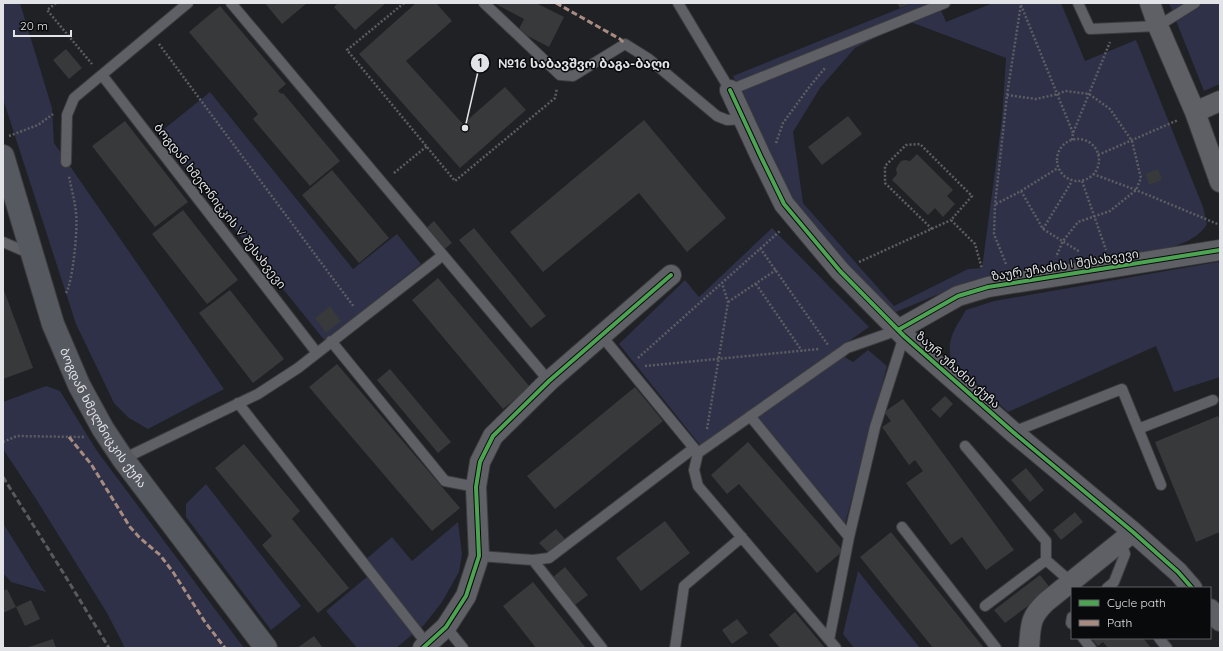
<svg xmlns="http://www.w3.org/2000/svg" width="1223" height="651" font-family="Quicksand,'Noto Sans Georgian',sans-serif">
<rect width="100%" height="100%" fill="#202124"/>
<path fill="#2e3147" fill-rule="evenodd" d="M3 3H20L52 108 54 143 224 389 148 429 129 418 114 403 76 324 3 99Z
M913 3H938L946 22 993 3H1061L1085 61 1136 40 1203 207 1207 224C1198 239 1181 244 1165 250L973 280 891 314 820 239 789 198 733 76ZM908 21 1006 58 1002 119 982 268 968 269 894 306 803 203 793 132 820 88 855 48Z
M1169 3H1220V84L1204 91Z
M210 92 353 269 397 234 421 264 325 341 158 134Z
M772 228 869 327 700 445 619 344 685 280 699 297Z
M1217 262 1220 263V377L1174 392 1156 346 1008 412 951 359C946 339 956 327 966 310L994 301Z
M868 350 887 366 845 524 757 417 843 356 853 362Z
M46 386 60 391 97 451 244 648H125L107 613 36 499 3 449V402Z
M206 484 301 606 271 630 186 517V504Z
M458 522 462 554 459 572 442 602 424 625 396 648H357L326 611 374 571 365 560 392 537 412 561Z
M3 523 46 592 11 582 3 573Z
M858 571 920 648H854L843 634Z"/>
<path fill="#38393b" d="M265 3H307L282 24Z
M338 3H386L355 30 334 7Z
M416 3H436L452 21 406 61 463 124 505 87 526 110 460 168 359 54Z
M494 3H536L564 17 549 47 518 31 524 19Z
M897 3H913L900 8Z
M220 6 286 84 278 91 282 94 283 93 340 161 310 186 253 119 258 114 189 32Z
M66 49 82 68 69 79 53 60Z
M848 116 862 134 822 165 808 147Z
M644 120 726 218 687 252 639 193 543 272 510 232Z
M125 121 188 202 155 227 92 146Z
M917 154 953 190 947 196 955 204 943 217 935 208 928 215 892 180 897 174 896 169 898 165 901 161 905 160 910 161Z
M1158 169 1162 180 1149 185 1145 174Z
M332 170 389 238 359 263 302 195Z
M183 210 238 280 207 304 152 234Z
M434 221 452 243 442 251 425 229Z
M474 228 546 316 531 328 459 240Z
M438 278 530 387 503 409 412 300Z
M3 288 33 368 3 379Z
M230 290 284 359 253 383 199 313Z
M330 306 341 321 326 333 315 318Z
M337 364 460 508 432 531 309 387Z
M390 369 451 442 438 453 377 380Z
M635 387 663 421 555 509 527 476Z
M945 396 953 404 940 418 931 409Z
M903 399 1014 550 986 570 962 537 951 545 906 483 923 471 915 460 909 465 882 427 891 421 884 412Z
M1218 416 1220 421V532L1196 542 1155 442Z
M748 442 843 551 817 573 739 484 727 494 711 475Z
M244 444 300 511 292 519 349 588 318 613 262 545 272 536 215 468Z
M1026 468 1044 490 1030 502 1011 480Z
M1075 512 1083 522 1061 540 1053 530Z
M665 521 690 553 641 591 616 558Z
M556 529 565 539 549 553 539 543Z
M891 532 984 648H933L860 557Z
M565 567 588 595 575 605 553 577Z
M1040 575 1051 589 1005 623 994 610Z
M533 582 586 648H536L503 606Z
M7 589 16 607 3 613V591Z
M31 600 40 619 25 626 16 607Z
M795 612 825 648H780L769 635Z
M737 619 748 633 732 644 722 630Z
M314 636 323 648H297Z
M1091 638H1143L1151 648H1108L1103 642 1098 646Z
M53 639 56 648H26Z"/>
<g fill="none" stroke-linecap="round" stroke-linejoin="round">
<g stroke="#3c3c3e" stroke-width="12">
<path id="lane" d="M231 3 549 381
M484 3 560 75 573 76 625 44 649 59 717 116 727 120 744 119
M678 3 730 90 945 3
M1078 3 1090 29 1158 26 1195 3
M102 75 317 353
M66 162 67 115 74 98 188 3
M3 242 31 254
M601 335 698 453
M331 341 445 481 476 487
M238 403 427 644
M750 416 849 537
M1138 429 1213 400
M1013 432 1122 389 1161 485
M965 446 1046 541V560L1071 582
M123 459 258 394 298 368 443 255
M902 527 996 648
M479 556 533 560 549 558 694 448
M533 560 602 648
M1107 588 1114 582 1125 554 1121 542
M985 606 1046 560
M1072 617 1071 623 1072 624
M446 627 463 648
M1083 638 1091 648
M1159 638 1167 648
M829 640 849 537 875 427 904 336
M675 648 684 586 742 537
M836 648 698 486 694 470 698 453 843 351 847 348 898 330"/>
</g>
<g stroke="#3c3c3e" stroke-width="22">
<path id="street" d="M1150 3 1158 26 1195 112 1220 182
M730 90 761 157 784 204 840 271 904 336 1013 432 1133 532 1178 572 1192 588
M1195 112 1220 101
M898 330 958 296 988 287 1220 250
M1210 609 1220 621
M423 648 446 627 466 596 479 556 476 487 480 462 493 436 549 381 671 275
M1029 648C1031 626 1029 618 1046 602L1133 532"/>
</g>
<g stroke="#3c3c3e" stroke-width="24">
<g id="secondary">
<path id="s1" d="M3 156 53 324 79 385 103 429 123 459 266 648"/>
</g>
</g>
<path stroke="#5d5e63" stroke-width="2.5" stroke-dasharray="2 2" stroke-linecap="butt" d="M56 3 47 10 92 64
M404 3 347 50 455 181 555 98 557 88
M1021 5 1073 133
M159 44 354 307
M1007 95 1036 99 1058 94 1065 91 1089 94 1110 109 1132 141 1141 178 1136 190 1110 211 1078 222 1063 241 1056 257
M9 136 38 125 53 114
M1057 160a21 21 0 1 1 42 0a21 21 0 1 1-42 0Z
M1072 140 1073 133 1110 42
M776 143 783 123 810 86 825 68
M1098 155 1178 120
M394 173 427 146
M1093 174 1136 190 1220 225
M1082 181 1106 250
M1021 191 1043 229 1080 252
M996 204 1021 191 1058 168
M932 229 885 183V166L906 145 920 144 972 196 951 220 975 244 982 269
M1043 229 1072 181
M760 248 828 345
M859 262 951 220
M1006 264 994 234 995 205 1007 95 1021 4
M756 284 802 351
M66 293C73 281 78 228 76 213 75 201 71 188 69 176
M728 302 776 270
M638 358 780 231
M645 366 819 349
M707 429 728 302 722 283
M3 442 17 436 82 437 85 436"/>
<use href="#lane" stroke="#5f6066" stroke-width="10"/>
<use href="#street" stroke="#5f6066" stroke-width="20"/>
<use href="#secondary" stroke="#575960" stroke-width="22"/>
<path stroke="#595a5e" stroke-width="3" stroke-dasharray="6 3" stroke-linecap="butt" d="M3 477 64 574 109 648"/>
<path stroke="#a88b81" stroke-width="3" stroke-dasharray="6 3" stroke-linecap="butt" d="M556 3 620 39 625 44
M69 437 91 464 130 527 140 538 160 555 173 572 205 622 225 648"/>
<g stroke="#090a0c" stroke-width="6">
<path id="cycleway" d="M730 90 761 157 784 204 840 271 904 336 1013 432 1133 532 1178 572 1192 588
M898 330 958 296 988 287 1220 250
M423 648 446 627 466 596 479 556 476 487 480 462 493 436 549 381 671 275"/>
</g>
<use href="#cycleway" stroke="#4ca352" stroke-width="4"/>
</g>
<g text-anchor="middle" stroke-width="3" stroke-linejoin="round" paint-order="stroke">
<g font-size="12" fill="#e2e3e7" stroke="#090a0c">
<text transform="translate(220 206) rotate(52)" y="4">ბოგდან ხმელნიცკის V შესახვევი</text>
<text transform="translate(1065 265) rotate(-9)" y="4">ზაურ უჩაძის I შესახვევი</text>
<text transform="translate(958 370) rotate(42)" y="4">ზაურ უჩაძის ქუჩა</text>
<text dy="4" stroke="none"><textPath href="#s1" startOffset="282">ბოგდან ხმელნიცკის ქუჩა</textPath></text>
</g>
</g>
<path fill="none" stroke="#e2e3e7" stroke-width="1.5" d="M465 128L480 63"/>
<g fill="#e2e3e7" stroke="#090a0c" stroke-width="1.5">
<circle cx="465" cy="128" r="4"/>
<circle cx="480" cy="63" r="10"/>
</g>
<g font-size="12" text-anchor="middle" font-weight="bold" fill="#111">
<text x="480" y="67">1</text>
</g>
<g font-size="13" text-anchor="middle" font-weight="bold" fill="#e2e3e7" stroke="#090a0c" stroke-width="3" stroke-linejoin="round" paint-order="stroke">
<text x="584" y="68">№16 საბავშვო ბაგა-ბაღი</text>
</g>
<rect width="1223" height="651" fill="none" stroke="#e2e3e7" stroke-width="8"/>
<rect x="1071" y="587" width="140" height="52" fill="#090a0c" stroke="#606164"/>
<rect x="1079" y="600" width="20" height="6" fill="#4ca352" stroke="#606164"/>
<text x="1107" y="607" font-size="12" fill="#e2e3e7">Cycle path</text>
<rect x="1079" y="620" width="20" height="6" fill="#a88b81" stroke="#606164"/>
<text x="1107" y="627" font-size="12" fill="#e2e3e7">Path</text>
<path d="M14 30v6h57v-6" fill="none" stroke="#e2e3e7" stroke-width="2"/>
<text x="20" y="30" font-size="12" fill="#e2e3e7" stroke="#090a0c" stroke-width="3" paint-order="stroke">20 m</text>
</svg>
